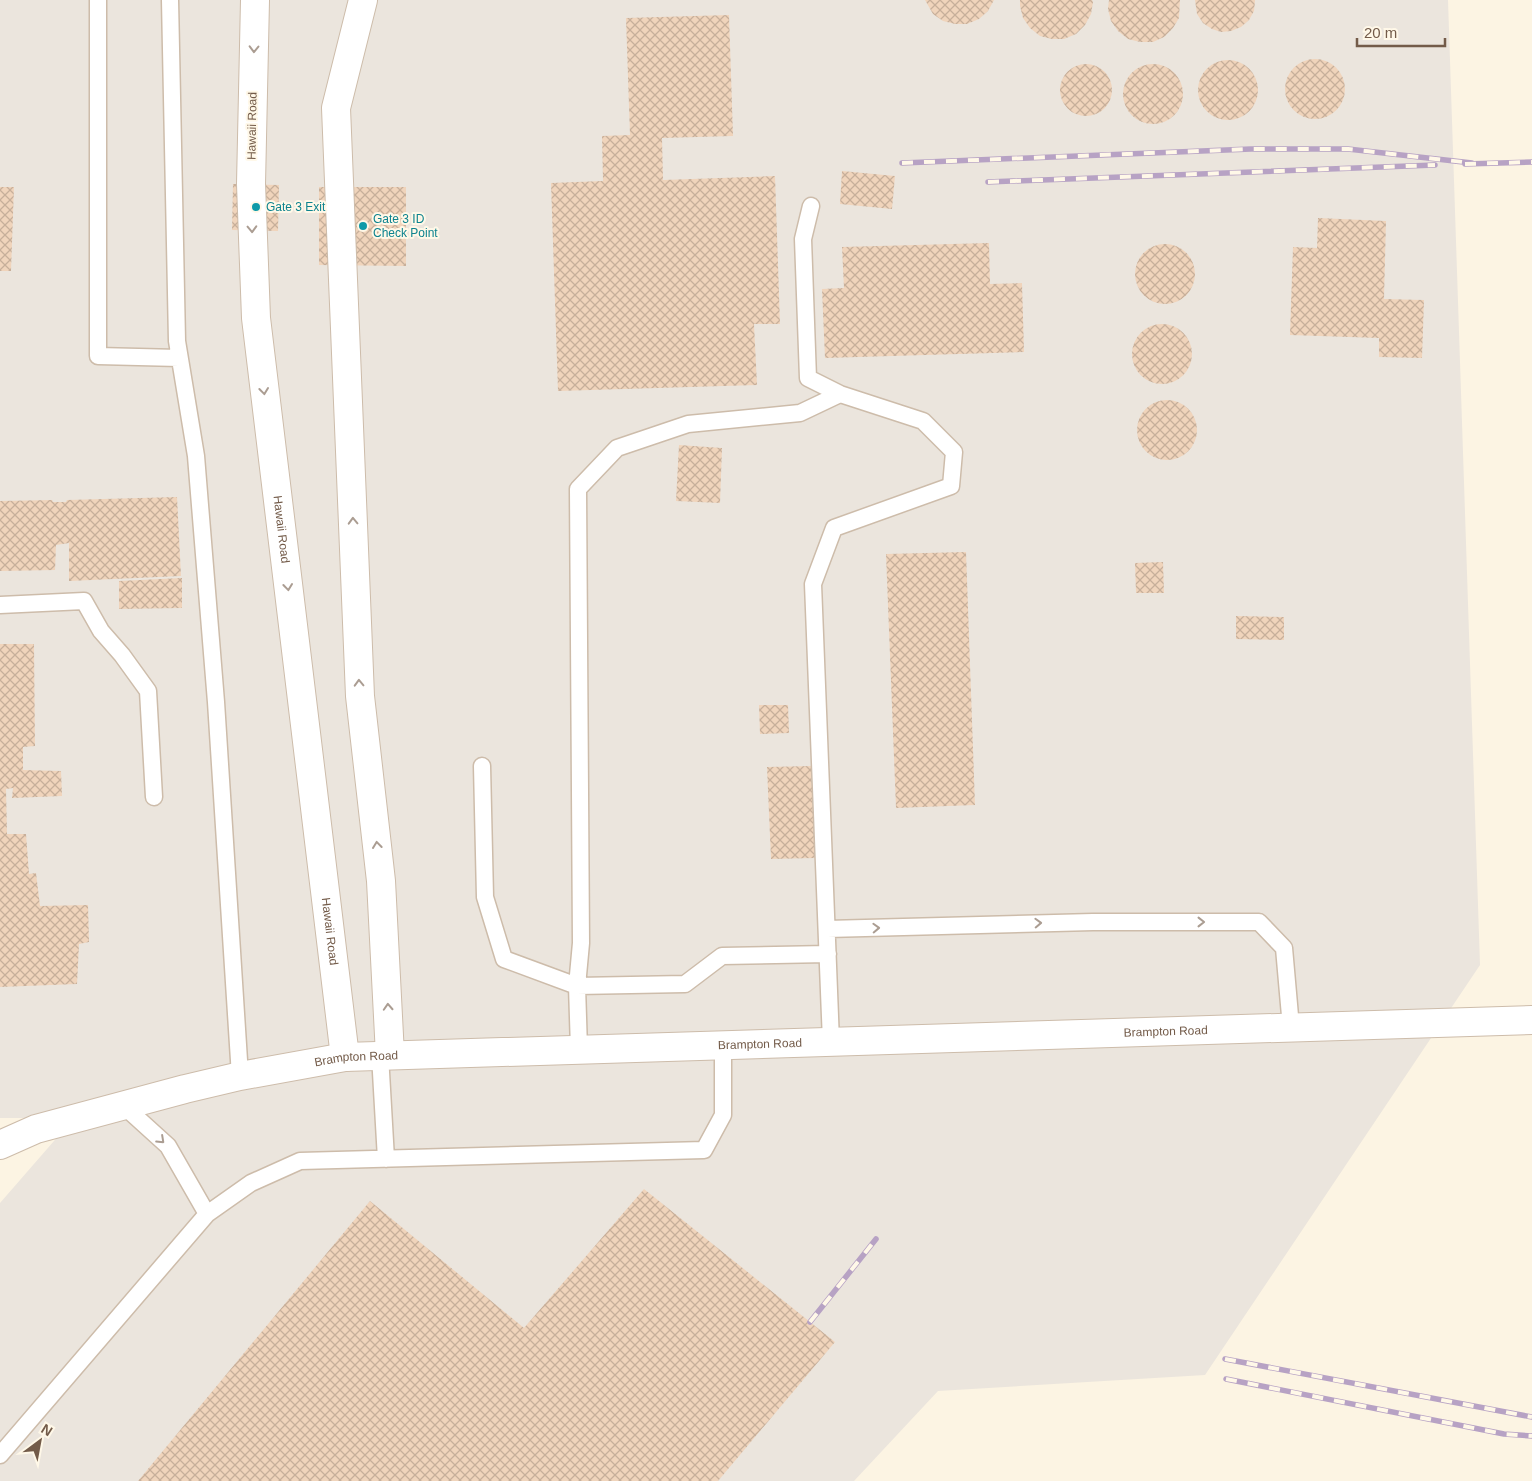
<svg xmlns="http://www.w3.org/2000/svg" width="1532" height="1481" font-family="Helvetica,sans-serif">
<defs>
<pattern id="building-cross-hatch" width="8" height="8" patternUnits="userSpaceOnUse" patternTransform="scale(1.25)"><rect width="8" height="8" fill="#f0d4bb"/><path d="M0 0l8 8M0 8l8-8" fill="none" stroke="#c7af9a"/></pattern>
</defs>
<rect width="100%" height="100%" fill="#fcf4e3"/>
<path fill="#ebe5dd" d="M0 0H1448L1480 965 1205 1375 938 1391 854 1481H0V1203L74 1118H0Z"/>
<path fill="url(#building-cross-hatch)" d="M925 0H994L988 11 979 19 967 24H955L943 21 933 14Z
M1020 0H1092L1093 2 1091 14 1085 25 1076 34 1064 39H1052L1040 36 1030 28 1023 18 1020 6Z
M1109 0H1180L1179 18 1173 28 1164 37 1153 42H1140L1128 39 1118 31 1111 21 1108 9Z
M1195 0H1255V1L1254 11 1249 20 1241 27 1231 31 1221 32 1212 29 1203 23 1197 14Z
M729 15 733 136 662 138 663 180 775 176 780 324H754L757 385 558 391 551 183 603 181 602 136 630 135 626 18Z
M1285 89a30 30 0 1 1 60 0a30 30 0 1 1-60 0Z
M1198 90a30 30 0 1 1 60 0a30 30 0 1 1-60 0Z
M1123 94a30 30 0 1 1 60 0a30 30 0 1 1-60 0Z
M1060 90a26 26 0 1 1 52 0a26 26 0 1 1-52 0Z
M842 171 895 176 892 209 840 204Z
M233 184 279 185 278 231 232 230Z
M0 187H14L11 271H0Z
M319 187H406V266L319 265Z
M1318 218 1386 221 1384 299 1424 300 1422 358 1379 357V338L1290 335 1293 247 1317 248Z
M989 243 990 284 1022 283 1024 352 825 358 822 289 844 288 842 247Z
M1135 274a30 30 0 1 1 60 0a30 30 0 1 1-60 0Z
M1132 354a30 30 0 1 1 60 0a30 30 0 1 1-60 0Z
M1137 430a30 30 0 1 1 60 0a30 30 0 1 1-60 0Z
M679 445 722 448 720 503 676 501Z
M177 497 181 576 69 581V543L56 545 55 570 0 571V501L52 500 53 502H66L67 500Z
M966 552 975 805 896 808 886 554Z
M1163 562 1164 593H1136L1135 563Z
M182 578V608L119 609V581Z
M1236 616 1284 617V640L1236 639Z
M0 644H34L35 746 23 747V770L61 771 62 796 12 798 13 788 6 789 7 834H26L29 874 36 873 40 906 88 905 89 942 79 944 77 984 0 987Z
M759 705H788L789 733 760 734Z
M811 766 815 858 771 859 767 767Z
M644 1189 835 1342 718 1481H138L370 1201 524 1328Z"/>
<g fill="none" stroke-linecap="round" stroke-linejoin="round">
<g stroke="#cdbcaa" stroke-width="19">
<path id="lane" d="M98 0V356L179 358
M170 0 177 341 196 456 216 702 240 1076
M811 206 803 239 808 378 840 394 923 421 954 452 951 486 834 528 813 584 831 1042
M0 605 84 601 101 631 122 655 148 691 154 797
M482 766 485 897 504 959 577 986 685 984 722 956 828 954
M827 929 1093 922H1259L1284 948 1291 1027
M579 1049 577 986 581 943 578 489 617 448 688 424 800 413 840 394
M380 1055 386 1159
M125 1107 168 1146 207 1214
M0 1455 207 1214 251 1183 300 1161 704 1150 723 1115V1045"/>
</g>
<g stroke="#cdbcaa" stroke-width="30">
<g id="street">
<path id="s1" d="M255 0 251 184 256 318 345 1057"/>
<path d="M363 0 336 108 360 696 381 881 390 1055"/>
<path id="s2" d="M0 1145 36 1129 185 1089 240 1076 345 1057 1532 1020"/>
</g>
</g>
<use href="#lane" stroke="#fff" stroke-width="16"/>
<use href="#street" stroke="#fff" stroke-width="28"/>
<g stroke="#b7a2c4" stroke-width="5.5">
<path id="rail" d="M902 163 1251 149H1348L1472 163
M1465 164 1532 162
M988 182 1435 165
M810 1322 876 1239
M1225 1359 1532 1417
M1226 1379 1504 1434 1532 1436"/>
</g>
<use href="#rail" stroke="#fff8e8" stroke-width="4" stroke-dasharray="11" stroke-linecap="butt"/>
</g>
<defs><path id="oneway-chevron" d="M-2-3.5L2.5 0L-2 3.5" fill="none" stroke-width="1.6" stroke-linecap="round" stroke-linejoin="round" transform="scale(1.25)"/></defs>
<g stroke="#ab9d92">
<use href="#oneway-chevron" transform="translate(254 49) rotate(91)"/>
<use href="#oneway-chevron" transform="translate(252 229) rotate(88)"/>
<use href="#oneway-chevron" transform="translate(264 391) rotate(83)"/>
<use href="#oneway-chevron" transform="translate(353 521) rotate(-92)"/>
<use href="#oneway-chevron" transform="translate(288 587) rotate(83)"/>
<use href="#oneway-chevron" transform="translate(359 683) rotate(-92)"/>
<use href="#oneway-chevron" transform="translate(377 845) rotate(-97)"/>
<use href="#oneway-chevron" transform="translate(1201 922)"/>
<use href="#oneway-chevron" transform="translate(1038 923) rotate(-2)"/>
<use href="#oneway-chevron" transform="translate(876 928) rotate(-2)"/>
<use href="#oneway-chevron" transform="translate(388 1007) rotate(-93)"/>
<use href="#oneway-chevron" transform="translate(161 1140) rotate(43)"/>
</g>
<g fill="#0f9aa8" stroke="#fff8e8" stroke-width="2">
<circle cx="256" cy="207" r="5"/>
<circle cx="363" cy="226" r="5"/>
</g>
<g text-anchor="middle" stroke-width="4" stroke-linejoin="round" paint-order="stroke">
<g font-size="12" fill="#735b49" stroke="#fff8e8">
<text transform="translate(252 126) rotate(-89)" y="4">Hawaii Road</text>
<text dy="4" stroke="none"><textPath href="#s1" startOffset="531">Hawaii Road</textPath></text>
<text dy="4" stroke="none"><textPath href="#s1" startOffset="936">Hawaii Road</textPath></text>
<text dy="4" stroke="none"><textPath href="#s2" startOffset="1178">Brampton Road</textPath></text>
<text dy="4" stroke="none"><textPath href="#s2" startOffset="772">Brampton Road</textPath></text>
<text dy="4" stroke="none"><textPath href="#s2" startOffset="368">Brampton Road</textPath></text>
</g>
<g font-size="12" fill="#0d838f" stroke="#fff8e8" text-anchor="start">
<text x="266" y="211">Gate 3 Exit</text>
<text x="373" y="223">Gate 3 ID<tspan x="373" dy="14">Check Point</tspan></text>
</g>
</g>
<g transform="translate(40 1441) rotate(32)" stroke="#fff8e8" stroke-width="4" paint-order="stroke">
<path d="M0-4L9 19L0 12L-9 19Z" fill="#735b49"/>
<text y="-8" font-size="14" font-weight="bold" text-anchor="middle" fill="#735b49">N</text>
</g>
<path d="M1357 38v8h88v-8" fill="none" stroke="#735b49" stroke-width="2.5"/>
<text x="1364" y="38" font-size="15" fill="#735b49" stroke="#fff8e8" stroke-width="4" paint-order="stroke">20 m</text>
</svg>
